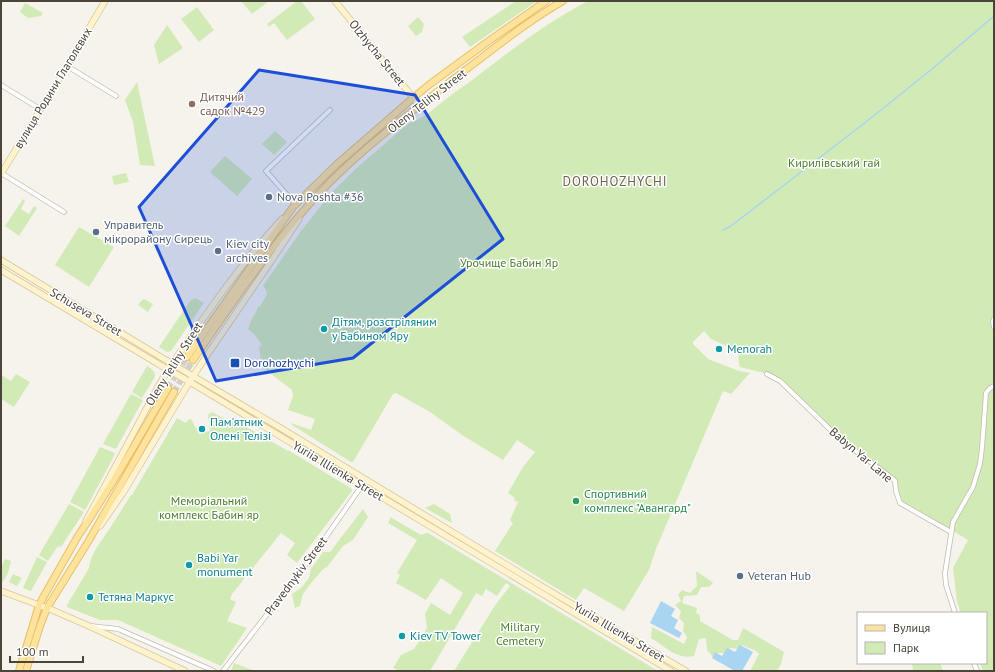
<svg xmlns="http://www.w3.org/2000/svg" width="995" height="672" font-family="'PT Sans',sans-serif">
<rect width="100%" height="100%" fill="#f6f3ec"/>
<path fill="#d2eab5" d="M241 1H269L252 14Z
M297 1H301L315 19 287 40 274 23 269 27 267 24Z
M516 1H537L470 47 462 37Z
M588 1H994V671H983L980 663H986V613H961L957 602 953 568 968 540 902 501 896 490 895 479 842 438 791 392 768 374 740 367 739 364 738 350 733 349 711 339 704 331 693 342V344L708 359 739 371 750 373 731 394 723 391 656 549 649 570 624 611 584 588 576 600 495 551 513 523 510 520 518 502 514 500 515 498 508 493 523 467 535 452 517 440 503 460 462 435 430 412 396 393 393 394 353 462H351L292 425 291 423 311 430 315 419 288 410 293 396 292 390 262 367 259 347 262 345 255 335 248 329 251 321 257 310V308L261 305 267 294 266 290 263 286 301 231 333 191 359 166 409 123C424 119 433 109 445 100 452 94 459 89 467 84 506 54 544 24 588 1Z
M25 3 43 13 41 16 28 18 20 12Z
M197 7 214 30 199 42 181 19Z
M418 17 424 24 422 32 416 36 408 26Z
M167 25 183 48 159 64 154 45Z
M137 82 155 166 140 165 133 122 125 100Z
M275 131 287 142 274 155 262 144Z
M225 156 252 179 237 196 210 172Z
M126 173 129 182 114 185 112 176Z
M23 199 25 201 21 209 29 214 34 206 37 208 19 236 5 226Z
M79 227 114 247 89 287 55 265Z
M195 298 204 303 173 348 171 351 167 352 159 347 190 301Z
M144 299 153 304 148 312 138 305 141 301Z
M147 366C152 369 155 371 155 377L142 398 132 392Z
M16 374 30 382 14 407 1 399V375L11 381Z
M131 394 143 400 116 449 103 444Z
M212 412 225 419 236 421 288 451V450L352 489V491L297 563 287 555 295 543 281 533 232 594 230 599 236 602 227 621 247 628 221 666 118 620H100L72 609 67 607V605L89 568C90 554 103 539 110 528 117 517 124 506 131 495H132L177 418 186 423 188 420 191 419 199 434 210 431 208 415 209 414Z
M100 447 115 453 111 462 85 510 70 502Z
M69 504 84 512 61 547 58 546 48 561 39 555Z
M434 504 450 514 452 523 425 508Z
M363 509 368 517 353 540 343 546 327 567 323 569 312 582 303 594 300 606 295 608 292 594 301 588 309 578 311 569 323 552H330Z
M390 517 421 535 426 533H428L658 671H454L496 604 510 586 506 583 497 596 486 589 482 596 476 593 430 671H400L393 668 401 655 414 649 427 628 425 614 431 603 450 615 463 593 441 578 426 600 396 583 400 575 397 573 417 540 388 523 390 519Z
M37 557 47 562 31 591 23 588Z
M5 559 11 561 8 573 3 582 1 581V568Z
M696 571 708 579 713 583 709 587H701L697 595 684 596 682 603 697 608 696 613 700 615V621L733 640H738L743 628 784 652 781 664 777 671H750L759 654 756 651 742 645 738 649 731 648 724 653H717L713 657 707 650 706 638 699 639 694 656C676 660 665 646 651 638L652 627 684 644 687 637 683 631 684 623 679 618 681 611 675 605 681 601 678 595 682 590 690 593 697 586Z
M13 574 22 578 17 586 9 582Z
M234 663 255 671H231Z
M912 663H940L943 671H913Z"/>
<path fill="#a9d4f2" d="M661 601 675 609 671 616 678 620 674 628 682 633 679 638 650 623Z
M740 645 753 652 742 671H735L712 658 715 652 722 656 727 648 735 652Z"/>
<g fill="none" stroke-linecap="round" stroke-linejoin="round">
<path stroke="#a9d4f2" stroke-width="1.5" d="M723 230 731 226 871 118 932 69 994 16"/>
<path stroke="#d4d0c8" stroke-width="6" stroke-dasharray="6 3" stroke-linecap="butt" d="M168 388 187 357
M174 392 193 360"/>
<g stroke="#c2bbae" stroke-width="5.5">
<path id="street" d="M67 66 116 96
M1 85 40 109
M1 173 64 212
M296 205 266 171 330 110
M994 319 993 322 994 327
M767 374 780 381 840 439 893 479 895 481 896 491 900 503 951 532
M955 613 946 585 945 573 953 522 973 487 980 464 982 448 986 393 990 388 994 386
M91 626 118 629 214 671
M974 663 977 671
M223 671 314 554 363 484"/>
</g>
<g stroke="#d6c79b" stroke-width="7">
<path id="secondary" d="M335 1 419 105
M1 174 67 66 105 1
M1 260 164 359 279 427 543 587 686 671
M1 270 160 365 190 382 671 671
M86 521 163 378 172 364C206 314 241 263 282 219
M100 526 123 493 184 391 197 370 276 254 299 219
M1 591 52 610 89 626 185 671"/>
</g>
<g stroke="#e6c16a" stroke-width="8">
<path id="primary" d="M187 357 293 207 336 165 413 98 430 84 486 43 546 1
M193 360C235 299 277 236 329 183 370 142 418 107 464 71 496 47 528 21 563 1
M19 671 39 605 45 594 78 536 92 515 120 470 168 388
M26 671 40 626 47 608 88 542 174 392"/>
</g>
<use href="#street" stroke="#fff" stroke-width="4"/>
<use href="#secondary" stroke="#fff3cd" stroke-width="5.5"/>
<use href="#primary" stroke="#ffe39c" stroke-width="6"/>
</g>
<path fill="#1d4ed8" fill-opacity="0.2" stroke="#1d4ed8" stroke-width="3" stroke-linejoin="round" d="M259 70 415 95 503 239 353 358 216 381 139 207Z"/>
<circle fill="#8d6e63" stroke="#fff" stroke-width="1.5" cx="192" cy="104" r="4"/>
<g fill="#5c6f8a" stroke="#fff" stroke-width="1.5">
<circle cx="269" cy="197" r="4"/>
<circle cx="96" cy="232" r="4"/>
<circle cx="218" cy="251" r="4"/>
<circle cx="740" cy="576" r="4"/>
</g>
<g fill="#0f9aa8" stroke="#fff" stroke-width="1.5">
<circle cx="324" cy="329" r="4"/>
<circle cx="719" cy="349" r="4"/>
<circle cx="202" cy="429" r="4"/>
<circle cx="189" cy="565" r="4"/>
<circle cx="90" cy="597" r="4"/>
<circle cx="402" cy="636" r="4"/>
</g>
<rect fill="#1a4fb4" stroke="#fff" stroke-width="1.5" x="230" y="358" width="10" height="10" rx="2"/>
<circle fill="#2e9e5b" stroke="#fff" stroke-width="1.5" cx="576" cy="501" r="4"/>
<g text-anchor="middle" stroke-width="3" stroke-linejoin="round" paint-order="stroke">
<g font-size="12" fill="#4b4439" stroke="#fff">
<text transform="translate(377 53) rotate(51)" y="4">Olzhycha Street</text>
<text transform="translate(53 88) rotate(-59)" y="4">вулиця Родини Глаголєвих</text>
<text transform="translate(427 101) rotate(-38)" y="4">Oleny Telihy Street</text>
<text transform="translate(86 312) rotate(31)" y="4">Schuseva Street</text>
<text transform="translate(174 364) rotate(-58)" y="4">Oleny Telihy Street</text>
<text transform="translate(861 455) rotate(40)" y="4">Babyn Yar Lane</text>
<text transform="translate(338 471) rotate(31)" y="4">Yuriia Illienka Street</text>
<text transform="translate(296 576) rotate(-53)" y="4">Pravednykiv Street</text>
<text transform="translate(619 632) rotate(31)" y="4">Yuriia Illienka Street</text>
</g>
<g font-size="12" fill="#785e54" stroke="#fff" text-anchor="start">
<text x="200" y="101">Дитячий<tspan x="200" dy="14">садок №429</tspan></text>
</g>
<g font-size="12" fill="#4a7f2a" stroke="#fff">
<text x="834" y="167">Кирилівський гай</text>
<text x="509" y="267">Урочище Бабин Яр</text>
<text x="209" y="505">Меморіальний<tspan x="209" dy="14">комплекс Бабин яр</tspan></text>
<text x="520" y="631">Military<tspan x="520" dy="14">Cemetery</tspan></text>
</g>
<g font-size="12" fill="#4e5e75" stroke="#fff" text-anchor="start">
<text x="277" y="201">Nova Poshta #36</text>
<text x="104" y="229">Управитель<tspan x="104" dy="14">мікрорайону Сирець</tspan></text>
<text x="226" y="248">Kiev city<tspan x="226" dy="14">archives</tspan></text>
<text x="748" y="580">Veteran Hub</text>
</g>
<g font-size="12" fill="#0d838f" stroke="#fff" text-anchor="start">
<text x="332" y="326">Дітям, розстріляним<tspan x="332" dy="14">у Бабином Яру</tspan></text>
<text x="727" y="353">Menorah</text>
<text x="210" y="426">Пам'ятник<tspan x="210" dy="14">Олені Телізі</tspan></text>
<text x="197" y="562">Babi Yar<tspan x="197" dy="14">monument</tspan></text>
<text x="98" y="601">Тетяна Маркус</text>
<text x="410" y="640">Kiev TV Tower</text>
</g>
<g font-size="12" fill="#164399" stroke="#fff" text-anchor="start">
<text x="244" y="367">Dorohozhychi</text>
</g>
<g font-size="12" fill="#27864d" stroke="#fff" text-anchor="start">
<text x="584" y="498">Спортивний<tspan x="584" dy="14">комплекс "Авангард"</tspan></text>
</g>
<g font-size="13" letter-spacing="1" fill="#6e6250" stroke="#fff">
<text x="615" y="186">DOROHOZHYCHI</text>
</g>
</g>
<rect width="995" height="672" fill="none" stroke="#4b4439" stroke-width="4"/>
<rect x="857" y="612" width="130" height="52" fill="#ffffff" stroke="#b7b4b0"/>
<rect x="865" y="625" width="20" height="6" fill="#ffe39c" stroke="#b7b4b0"/>
<text x="893" y="632" font-size="12" fill="#4b4439">Вулиця</text>
<rect x="865" y="642" width="20" height="12" fill="#d2eab5" stroke="#b7b4b0"/>
<text x="893" y="652" font-size="12" fill="#4b4439">Парк</text>
<path d="M10 656v6h73v-6" fill="none" stroke="#4b4439" stroke-width="2"/>
<text x="16" y="656" font-size="12" fill="#4b4439" stroke="#ffffff" stroke-width="3" paint-order="stroke">100 m</text>
</svg>
